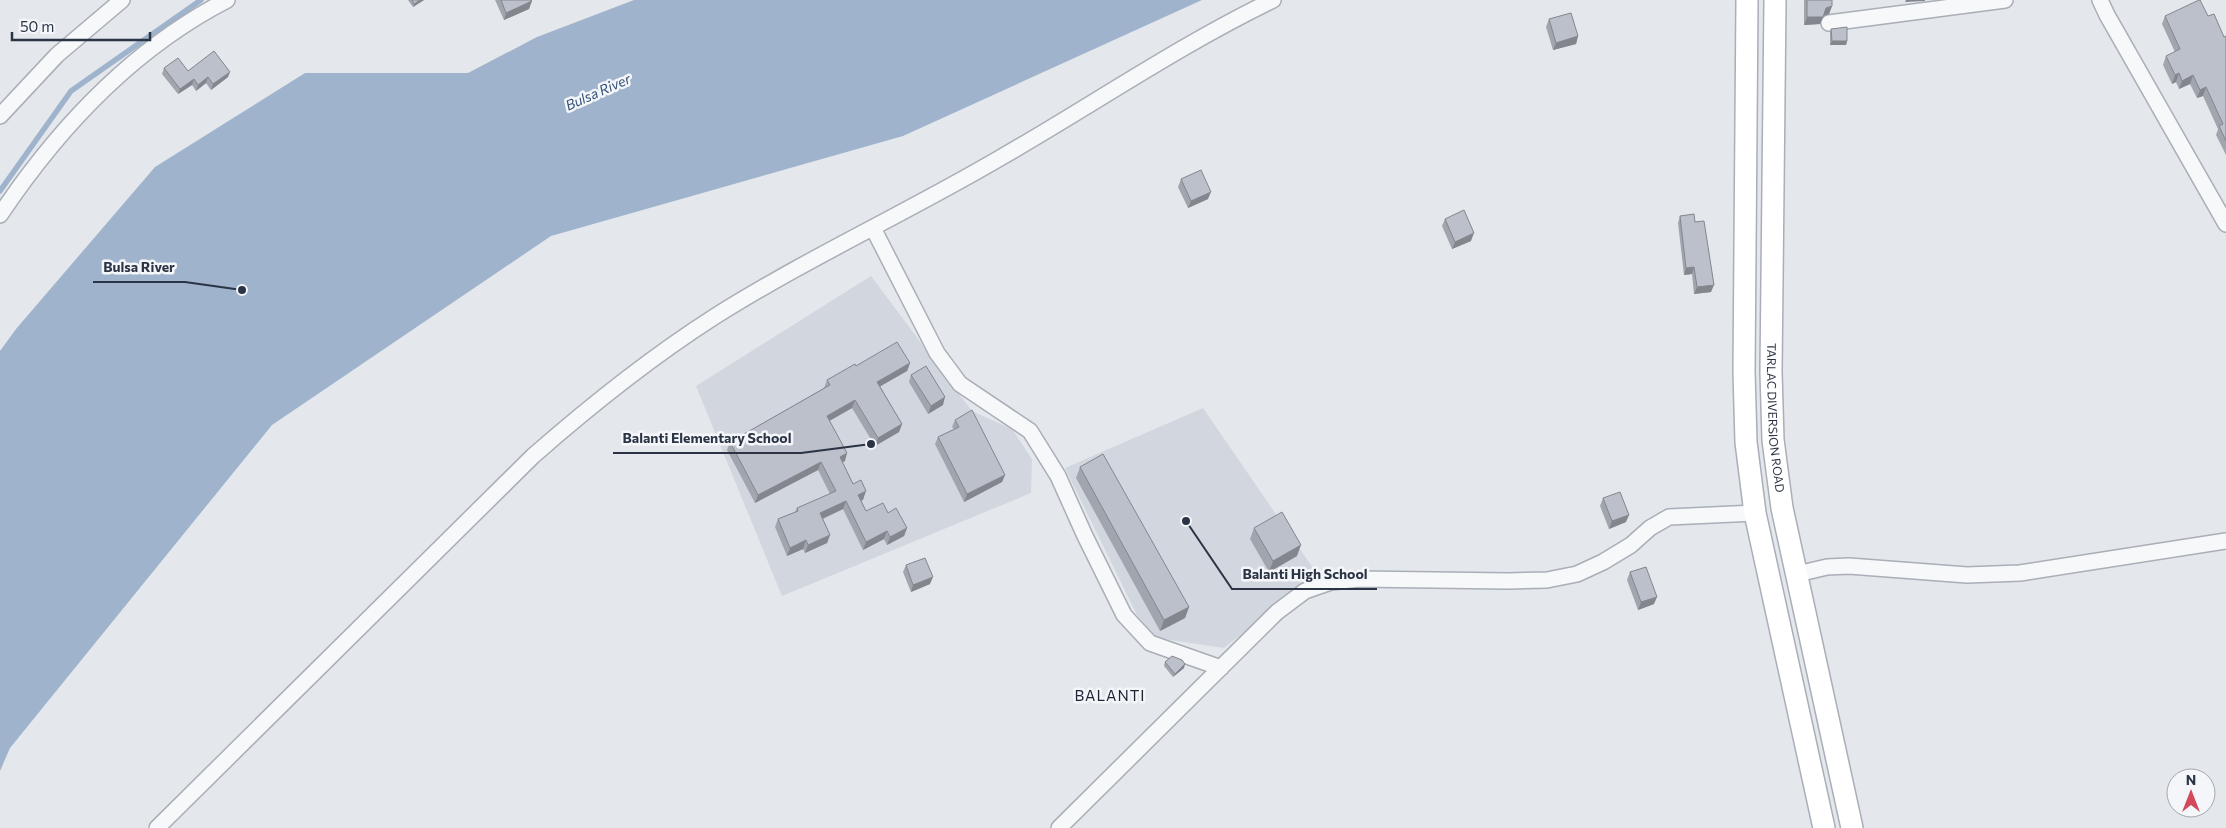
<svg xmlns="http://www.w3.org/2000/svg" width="2226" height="828" font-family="Commissioner,sans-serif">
<rect width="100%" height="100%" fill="#e4e7ec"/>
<path fill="#d2d6de" d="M871 276 972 411 1012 429 1032 459 1031 493 782 596 696 386Z
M1203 408 1317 574 1224 648 1157 638 1137 615 1065 468Z"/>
<path fill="#9fb4cc" d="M634 0H1202L903 136 551 236 272 425 10 748 0 771V351L16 329 155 167 305 73H468L537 37Z"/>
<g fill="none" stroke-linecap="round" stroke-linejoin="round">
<path stroke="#9fb4cc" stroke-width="5.5" d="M0 191 71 91 201 0"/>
<g stroke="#a9aeb7" stroke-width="18">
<path id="minor" d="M2100 0 2107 15 2226 224
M1829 23 2005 0
M0 116 57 55 122 0
M0 215C59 127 132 49 227 0
M873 228 937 353 960 384 1030 431 1058 476 1085 536 1124 615 1150 643 1221 668
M1797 574 1827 567 1849 566 1967 575 2020 573 2226 541
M157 828 533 456C590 406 650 358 714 317 806 259 906 213 1000 158 1091 106 1178 46 1273 0
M1059 828 1277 612 1305 591 1331 582 1359 579 1508 581 1547 580 1577 574 1603 562 1631 545 1650 528 1669 517 1755 513"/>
</g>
<g stroke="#a9aeb7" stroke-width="24">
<g id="secondary">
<path d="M1747 0 1744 372 1746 442 1755 513 1824 828"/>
<path id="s1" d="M1775 0 1771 372 1773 440 1782 508 1852 828"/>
</g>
</g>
<use href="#minor" stroke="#f7f8fa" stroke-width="15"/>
<use href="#secondary" stroke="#fff" stroke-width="21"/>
</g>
<path fill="#a1a5ae" d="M408 0H424L413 7Z
M495 0H531L529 9 504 20Z
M1804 0H1832V6L1829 14 1823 16 1820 24 1804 25Z
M2165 16H2208L2224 37 2226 36V155L2216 135 2218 129 2203 96 2197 98 2190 84 2179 89 2176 82 2172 84 2163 65 2166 56 2175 52 2162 24Z
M1549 19 1578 36 1576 44 1553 50 1546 27Z
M1831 29 1847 41 1846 45H1830V32Z
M164 68 188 71 228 77 211 90 206 83 196 91 192 85 178 94 162 74Z
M1181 179 1208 199 1188 208 1178 187Z
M1680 216 1695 222 1711 292 1694 294 1692 274 1684 275 1678 223Z
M1445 219 1471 241 1452 249 1442 226Z
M910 363 907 371 880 386 902 424 899 432 875 446 852 408 829 421 845 461 842 462 853 484 863 500H861L866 511 888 513 907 528 904 536 887 545 884 539 863 550 843 509 823 519 830 535 827 543 805 553 803 549 787 556 775 527 778 519 795 512 797 508 830 494 818 470 755 503 727 450 730 442 824 388 827 380 856 366Z
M911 375 943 405 928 414 909 382Z
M955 420 1005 475 1002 482 964 502 935 444 938 437 954 429 952 427Z
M1080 467 1189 607 1185 618 1160 631 1076 478Z
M1603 498 1626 522 1609 529 1600 506Z
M1254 528 1297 556 1269 572 1250 539Z
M906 565 930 584 911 592 903 572Z
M1630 572 1654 604 1638 610 1627 580Z
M1165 662 1184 668 1173 677 1164 666Z"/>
<path fill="#83868d" d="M420 0H424L413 7 414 4Z
M1906 0H1925V1L1905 2Z
M532 1 529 9 504 20 506 13Z
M1832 6 1829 14 1823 16 1826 8Z
M1807 17H1823L1820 24 1804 25Z
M1578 36 1576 44 1553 50 1556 43Z
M1832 41H1847L1846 45H1830Z
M230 72 228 77 211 90 213 84Z
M2179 73 2176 82 2172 84 2175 75Z
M2193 75 2190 84 2179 89 2182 81Z
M208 77 206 83 196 91 198 85Z
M194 79 192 85 178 94 180 89Z
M2206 87 2203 96 2197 98 2200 90Z
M1211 192 1208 199 1188 208 1191 201Z
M1474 233 1471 241 1452 249 1455 242Z
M1694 267 1692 274 1684 275 1686 268Z
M1714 285 1711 292 1694 294 1697 287Z
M910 363 907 371 874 390 877 382Z
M945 397 943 405 928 414 931 406Z
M855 400 852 408 824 424 827 416Z
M902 424 899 432 875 446 878 438Z
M847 453 845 461 837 465 840 457Z
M821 462 818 470 755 503 758 495Z
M1005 475 1002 482 964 502 967 494Z
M866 491 863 500 855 503 858 495Z
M846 501 843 509 817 521 820 513Z
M1629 515 1626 522 1609 529 1612 521Z
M907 528 904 536 887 545 890 537Z
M887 531 884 539 863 550 866 542Z
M830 535 827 543 805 553 808 545Z
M806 540 803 549 787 556 790 548Z
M1301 545 1297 556 1269 572 1273 561Z
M933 577 930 584 911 592 913 585Z
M1657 597 1654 604 1638 610 1641 602Z
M1189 607 1185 618 1160 631 1164 620Z
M1185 664 1184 668 1173 677 1175 674Z"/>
<path fill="#bbc0ca" stroke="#83868d" d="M412 0H420L414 4Z
M501 0H531L532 1 506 13Z
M1807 0H1832V6L1826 8 1823 17H1807Z
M2199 0H2200L2208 16 2214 14 2224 37 2226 36V141L2219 126 2223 124 2206 87 2200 90 2193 75 2182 81 2179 73 2175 75 2166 56 2180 49 2165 16Z
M1571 13 1578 36 1556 43 1549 19Z
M1847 27V41H1832L1831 29Z
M214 51 230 72 213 84 208 77 198 85 194 79 180 89 164 68 178 58 188 71Z
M1201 170 1211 192 1191 201 1181 179Z
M1464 210 1474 233 1455 242 1445 219Z
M1694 214 1695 222 1704 221 1714 285 1697 287 1694 267 1686 268 1680 216Z
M897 342 910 363 877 382 902 424 878 438 855 400 827 416 847 453 840 457 853 484 861 480 866 491 858 495 866 511 883 503 888 513 896 508 907 528 890 537 887 531 866 542 846 501 820 513 830 535 808 545 806 540 790 548 778 519 798 511 797 508 836 491 821 462 758 495 730 442 830 385 827 380 855 364 856 366Z
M926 366 945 397 931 406 911 375Z
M972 410 1005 475 967 494 938 437 959 427 955 420Z
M1103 454 1189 607 1164 620 1080 467Z
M1620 492 1629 515 1612 521 1603 498Z
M1282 512 1301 545 1273 561 1254 528Z
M925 558 933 577 913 585 906 565Z
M1646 567 1657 597 1641 602 1630 572Z
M1172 656 1182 660 1185 664 1175 674 1165 662Z"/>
<g text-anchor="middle" stroke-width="5" stroke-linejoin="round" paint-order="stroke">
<g font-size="12" fill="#2b3445" stroke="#f4f6f9">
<text dy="4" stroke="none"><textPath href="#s1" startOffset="418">TARLAC DIVERSION ROAD</textPath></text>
</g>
<g font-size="14" font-style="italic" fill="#34527a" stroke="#f4f6f9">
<text transform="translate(598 92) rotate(-24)" y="5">Bulsa River</text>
</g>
<g font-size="15" letter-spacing="1" fill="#1d2536" stroke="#f4f6f9">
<text x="1110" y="701">BALANTI</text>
</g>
</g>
<path fill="none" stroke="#2b3445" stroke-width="2" d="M242 290L185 282H93M871 444L801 453H613M1186 521L1232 589H1377"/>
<g fill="#2b3445" stroke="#f4f6f9" stroke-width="2">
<circle cx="242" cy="290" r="5"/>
<circle cx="871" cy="444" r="5"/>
<circle cx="1186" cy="521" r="5"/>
</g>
<g font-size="14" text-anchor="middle" font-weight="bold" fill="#2b3445" stroke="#f4f6f9" stroke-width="5" stroke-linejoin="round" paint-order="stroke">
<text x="139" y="272">Bulsa River</text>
<text x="707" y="443">Balanti Elementary School</text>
<text x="1305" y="579">Balanti High School</text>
</g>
<g transform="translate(2191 793)"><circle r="24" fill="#f4f6f9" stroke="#a4a8b1"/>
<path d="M0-4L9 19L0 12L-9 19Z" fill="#d1495b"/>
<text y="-8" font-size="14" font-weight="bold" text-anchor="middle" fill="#2b3445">N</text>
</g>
<path d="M12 32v8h138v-8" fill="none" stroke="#2b3445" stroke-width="2.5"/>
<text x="20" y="32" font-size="15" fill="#2b3445" stroke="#f4f6f9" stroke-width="4" paint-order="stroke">50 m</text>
</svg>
